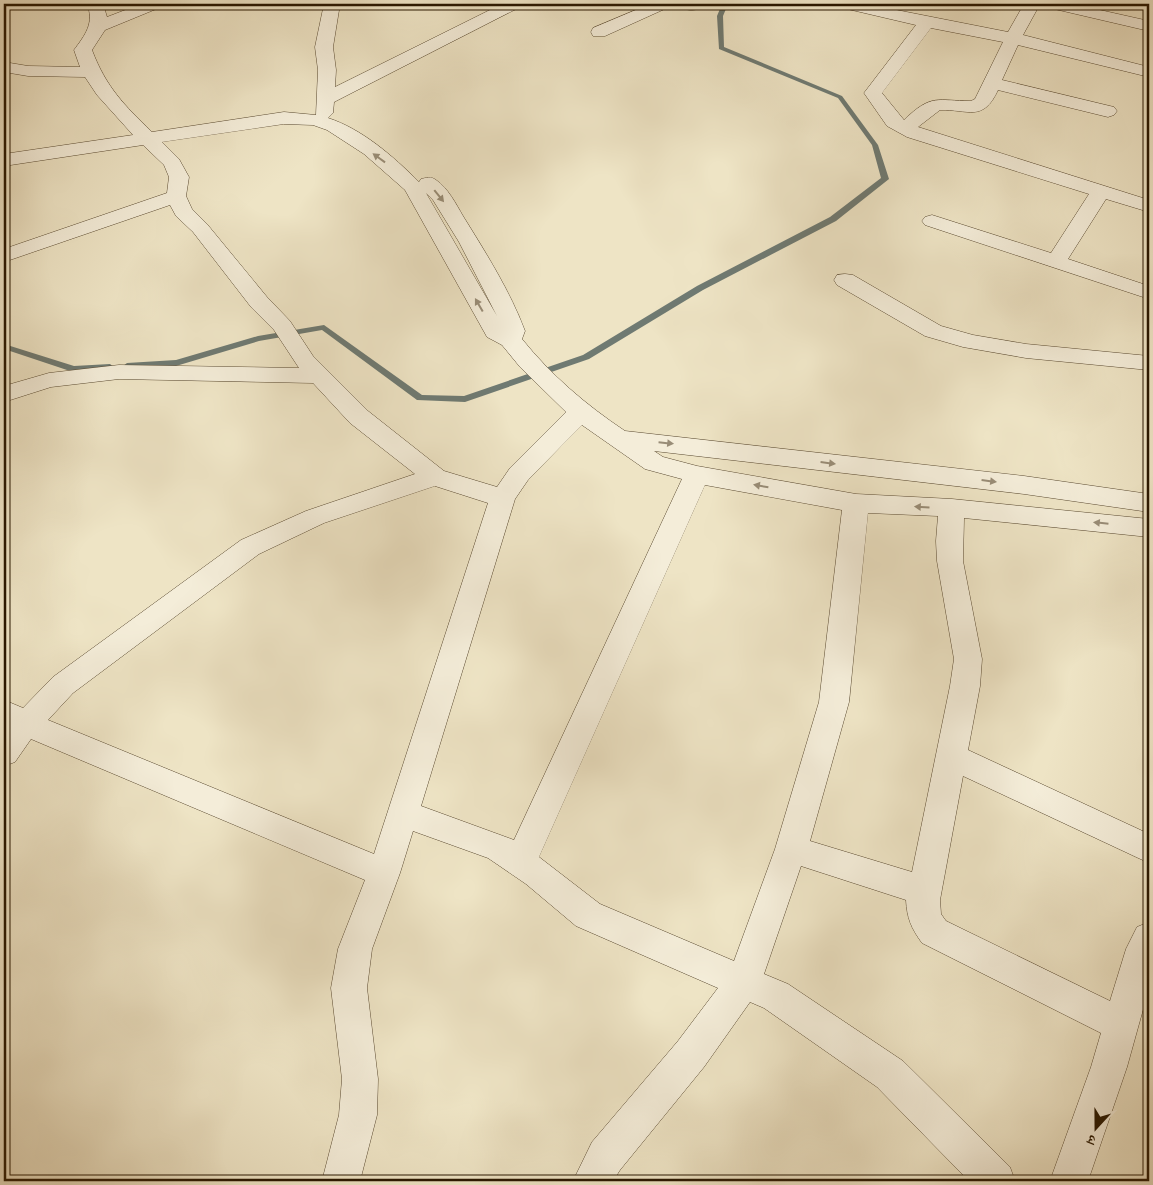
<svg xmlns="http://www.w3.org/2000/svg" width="1153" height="1185" font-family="'Gentium Book Plus','Noto Serif Devanagari',serif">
<rect width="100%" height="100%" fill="#eee4c5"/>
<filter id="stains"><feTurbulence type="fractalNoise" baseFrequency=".004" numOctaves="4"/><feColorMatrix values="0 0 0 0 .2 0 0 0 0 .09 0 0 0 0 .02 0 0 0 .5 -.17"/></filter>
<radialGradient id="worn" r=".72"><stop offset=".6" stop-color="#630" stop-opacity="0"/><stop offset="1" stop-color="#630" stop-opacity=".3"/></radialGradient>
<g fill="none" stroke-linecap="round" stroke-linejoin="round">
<path fill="#6f7a72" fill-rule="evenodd" d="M722 4H728L723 16 724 47 842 96 878 145 889 179 836 221 703 290 589 359 465 402 417 400 322 330 259 341 176 366 127 369 123 366 127 363 176 360 258 336 324 325 422 395 464 396 583 355 697 286 830 217 881 178 872 145 838 98 719 49 717 16Z
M4 344 74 366 110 364 114 367 110 370 73 372 4 349Z"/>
<g stroke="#5a4a31" stroke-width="1">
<path id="minor" d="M87 4H103L107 17 141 4H163L161 7 105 30 92 50C106 87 124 105 152 132L284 112 316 115 318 70 315 47 324 4H340L333 47 336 70 335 87 502 4H522L520 7 334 102 333 113 328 118C362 129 393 156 419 182L421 179C426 178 431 176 436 180 448 188 456 204 463 216 486 253 510 291 525 331L522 339C551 375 586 405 625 431L1024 476 1149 494V512L1024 494 654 451 663 457 697 466 856 494 952 499 1149 519V537L964 518 963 561 982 659 980 686 968 750 1149 834V863L963 776 940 900 941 914 946 921 1110 1001 1126 949 1137 927 1149 922V988L1127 1067 1088 1181H1050L1091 1067 1101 1033 922 943C911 928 907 918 906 900L801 866 764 974 788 984 903 1061 1010 1167 1015 1181H969L877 1087 764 1008 750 1002 704 1067 620 1170 613 1181H573L592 1142 678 1041 718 988 576 926 526 884 488 858 413 831 400 873 372 949 367 988 378 1079 377 1115 360 1181H322L339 1115 342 1079 331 988 338 949 365 880 31 739 15 762 4 766V700L23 708 53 677 241 540 306 511 415 474 350 423 313 383 119 379 51 387 4 402V386L49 373 119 365 299 368 274 330 251 307 193 232 176 216 170 205 4 262V249L167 193 169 177 164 165 143 145 4 166V154L133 135 97 95 85 77 28 76 4 72V62L28 66 80 67 74 50C85 35 95 23 87 4ZM284 124 313 125 327 130 364 154 405 190 487 337 502 345 520 367 566 412 510 468 497 487 444 471 368 411 313 356 290 321 267 297 207 224 192 209 186 196 189 177 179 159 162 142ZM426 193 433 200 459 242 497 316ZM582 425 645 469 682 479 514 840 421 806 515 499 528 480ZM705 485 842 510 819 702 775 849 734 961 600 904 539 857ZM435 486 488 503 374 854 48 720 73 693 259 554 324 523ZM868 513 938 516 936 541 937 561 954 659 950 686 912 872 810 841 849 702Z
M650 4H671L669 7 605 36H593L591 32 593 28Z
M678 4H699L700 6 698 9C691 11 682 10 678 4Z
M837 4H866L1008 32 1024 4H1040L1023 35 1149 67V77L1018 45 1002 80 1114 107 1117 111 1114 115 1108 117 998 90C983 123 968 109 940 110L918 127 1149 200V212L1106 199 1068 259 1149 286V299L925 225 922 221 925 217 932 215 1051 253 1089 194 907 137 887 126 864 93 916 25 839 7ZM931 28 1003 42 975 99 971 101C937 101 932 93 904 120L882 93Z
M1044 4H1073L1149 21V31L1046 7Z
M845 274 853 275 941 326 973 335 1026 344 1149 356V370L1026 358 963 347 925 336 837 285 834 280 837 275Z"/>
</g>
<use href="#minor" fill="#f4edd9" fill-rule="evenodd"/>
</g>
<defs><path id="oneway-solid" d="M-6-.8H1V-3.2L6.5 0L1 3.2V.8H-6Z" transform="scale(1.25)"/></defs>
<g fill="#998d77">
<use href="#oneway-solid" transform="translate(379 158) rotate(-144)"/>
<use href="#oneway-solid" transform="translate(439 196) rotate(51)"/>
<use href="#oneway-solid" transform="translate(479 305) rotate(-120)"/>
<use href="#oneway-solid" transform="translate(666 443) rotate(6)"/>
<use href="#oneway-solid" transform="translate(828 463) rotate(7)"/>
<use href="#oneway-solid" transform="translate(989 481) rotate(7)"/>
<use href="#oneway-solid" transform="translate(761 486) rotate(-170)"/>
<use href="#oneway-solid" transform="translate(922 507) rotate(-177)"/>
<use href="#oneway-solid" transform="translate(1101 523) rotate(-174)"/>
</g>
<rect width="1153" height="1185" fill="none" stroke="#eee4c5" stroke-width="20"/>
<rect x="5" y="5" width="1143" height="1175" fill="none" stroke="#291700" stroke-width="2.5"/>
<rect x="10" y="10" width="1133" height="1165" fill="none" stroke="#291700"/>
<g transform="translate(1096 1128) rotate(201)" stroke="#f4edd9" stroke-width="4" paint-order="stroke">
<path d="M0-4L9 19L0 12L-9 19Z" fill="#291700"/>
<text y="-8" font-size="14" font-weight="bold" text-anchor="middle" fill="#291700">उ</text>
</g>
<rect width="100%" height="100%" filter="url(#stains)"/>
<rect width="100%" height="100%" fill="url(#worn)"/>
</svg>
